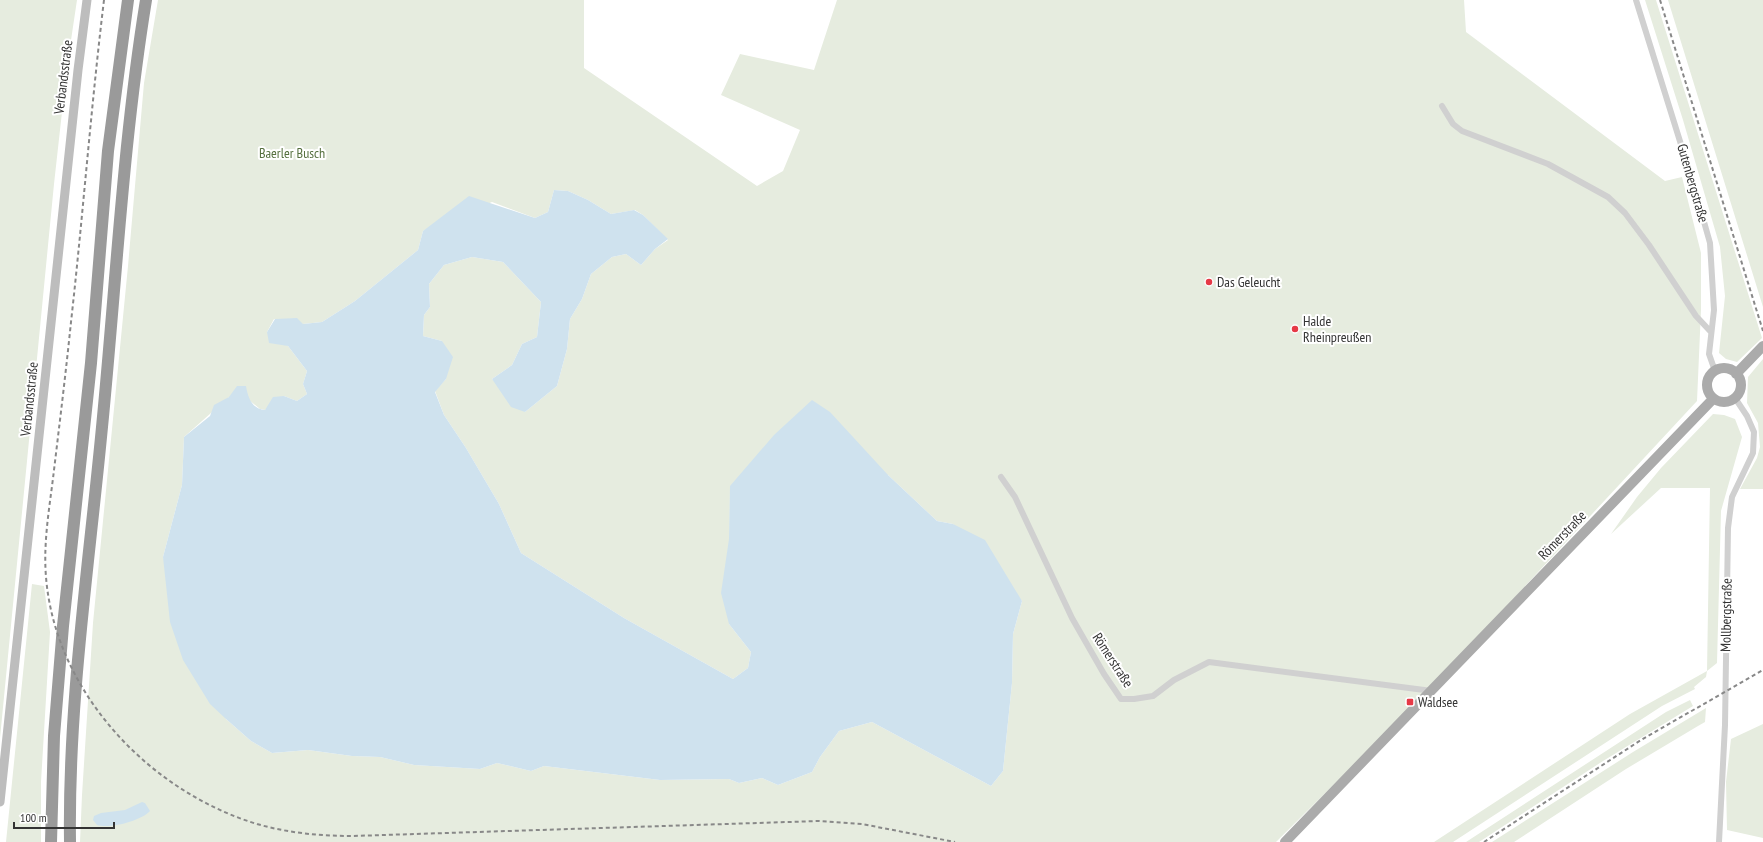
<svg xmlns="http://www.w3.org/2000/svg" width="1763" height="842" font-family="'PT Sans Narrow',sans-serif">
<rect width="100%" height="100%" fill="#fff"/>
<path fill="#e6ecdf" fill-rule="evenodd" d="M0 0H77L67 67 54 184 0 738Z
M158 0H584V68L757 186 783 171 800 130 721 95 740 54 814 70 837 0H1464L1466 32 1665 181 1682 177 1701 253V310L1697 401 1424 695 1276 842H80L82 795 93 623 128 266 144 83ZM554 190 568 191 588 200 611 214 635 210 643 215 668 240 655 249 641 265 626 254 612 257 591 274 582 299 570 319 567 349 557 386 525 412 492 379 512 365 522 344 537 337 541 302 503 262 472 257 444 265 429 284 430 307 424 315 423 336 442 341 446 379 435 391 444 415 466 448 499 504 521 553 624 618 733 679 748 668 751 652 729 624 730 486 888 475 937 521 953 524 1022 601 1013 634 1012 683 1003 771 991 786 872 722 839 731 820 757 812 772 778 785 762 778 739 783 729 779 660 780 544 766 531 771 497 763 480 769 414 765 380 757 352 756 308 750 272 753 251 741 226 719 163 557 182 485 184 437 229 397 249 400 260 409 265 410 284 396 297 401 307 394 303 384 307 371 288 346 267 332 274 319 303 324 322 322 355 301 418 250 423 231 492 202 535 218 548 212Z
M1645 0H1656L1762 338 1737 362 1726 359 1719 353 1725 296 1720 247 1683 120Z
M1668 0H1763V307Z
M1763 359V489H1740L1757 458 1760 447 1758 423 1747 403 1748 377Z
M1713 414 1724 415 1735 419 1742 437 1721 511 1717 663 1707 671 1706 677 1694 687 1695 689 1662 706 1453 842H1434L1630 714 1707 671 1710 488H1661L1611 534 1637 497 1661 468Z
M32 584 44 586 50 632 41 782V842H6Z
M1690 700 1693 706 1603 761 1479 842H1466L1666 712Z
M1706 708 1705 722 1698 726 1626 769 1514 842H1492L1633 752Z
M1763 724V838L1727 830 1726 782 1731 739Z"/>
<path fill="#cfe2ee" d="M554 190 568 191 588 200 611 214 634 210 643 215 668 239 655 249 641 265 626 254 612 257 591 274 582 299 570 319 567 349 557 386 525 412 511 407 492 379 512 365 522 344 537 337 541 302 503 262 472 257 444 265 429 284 430 307 424 315 423 336 442 341 453 357 446 379 435 392 444 415 466 448 499 504 521 553 624 618 733 679 748 668 751 652 729 624 721 593 729 539 730 486 774 435 812 400 830 412 888 475 937 521 953 524 985 540 1022 601 1013 634 1012 683 1003 771 991 786 872 722 839 731 820 757 812 772 778 785 762 778 739 783 729 779 660 780 544 766 531 771 497 763 480 769 414 765 380 757 352 756 308 750 272 753 251 741 226 719 210 704 183 660 170 622 163 557 182 485 184 437 210 416 214 405 229 397 237 386H246C248 398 252 409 265 410L273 397 284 396 297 401 307 394 303 384 307 371 288 346 269 343 267 332 275 319 297 318 303 324 322 322 355 301 418 250 423 231 469 196 535 218 548 212Z
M142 802 145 803 150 811C141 821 110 829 97 825L93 820 94 816 101 813 125 810Z"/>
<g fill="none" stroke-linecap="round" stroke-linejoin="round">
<path stroke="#d0d0d0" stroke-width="6" d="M1636 0 1693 183 1710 243 1714 310 1709 354 1715 371
M1442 106 1453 124 1462 131 1548 164 1608 197 1625 213 1649 245 1696 316 1711 332
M1001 477 1015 497 1072 618 1104 674 1121 699H1134L1153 696 1174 680 1209 662 1432 691
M1719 842 1725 725 1728 528 1732 497 1753 453 1754 432 1747 416 1735 398"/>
<path stroke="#bdbdbd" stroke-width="9" d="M0 802 78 70 87 0"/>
<path stroke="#ababab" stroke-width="10" d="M1707 385a17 17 0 1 1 34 0a17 17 0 1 1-34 0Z
M1736 374 1763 346
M1285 842 1713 399"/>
<path stroke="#9a9a9a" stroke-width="12" d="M51 842 54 736 63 626 91 363 108 151 128 0
M70 842C68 703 89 565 102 427 116 284 123 141 146 0"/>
<path stroke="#888" stroke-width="2" stroke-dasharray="4 3" stroke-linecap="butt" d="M104 0C91 107 83 215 71 322 66 371 60 420 54 470 50 505 43 541 46 577 55 691 148 791 257 824 288 833 320 836 353 836L819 821 862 824 955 842
M1660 0 1763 331
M1484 842 1641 740 1763 670"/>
</g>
<g fill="#e63946" stroke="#fff" stroke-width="1.5">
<circle cx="1209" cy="282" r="4"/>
<circle cx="1295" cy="329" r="4"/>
<rect x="1406" y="698" width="8" height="8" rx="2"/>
</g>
<g text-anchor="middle" stroke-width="4" stroke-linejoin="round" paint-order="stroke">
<g font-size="14" fill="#333" stroke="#fff">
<text transform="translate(63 77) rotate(-83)" y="5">Verbandsstraße</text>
<text transform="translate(1693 183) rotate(74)" y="5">Gutenbergstraße</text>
<text transform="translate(29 399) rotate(-84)" y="5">Verbandsstraße</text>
<text transform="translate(1562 535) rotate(-46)" y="5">Römerstraße</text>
<text transform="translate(1726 615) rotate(-89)" y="5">Mollbergstraße</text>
<text transform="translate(1113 660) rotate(57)" y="5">Römerstraße</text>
</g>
<g font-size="14" fill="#56703f" stroke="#fff">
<text x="292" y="158">Baerler Busch</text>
</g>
<g font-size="14" fill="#333" stroke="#fff" text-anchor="start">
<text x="1217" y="287">Das Geleucht</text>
<text x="1303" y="326">Halde<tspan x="1303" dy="16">Rheinpreußen</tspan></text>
<text x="1418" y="707">Waldsee</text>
</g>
</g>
<path d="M14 822v6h100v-6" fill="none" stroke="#333333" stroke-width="2"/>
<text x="20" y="822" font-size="12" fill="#333333" stroke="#ffffff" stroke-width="3" paint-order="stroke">100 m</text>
</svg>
